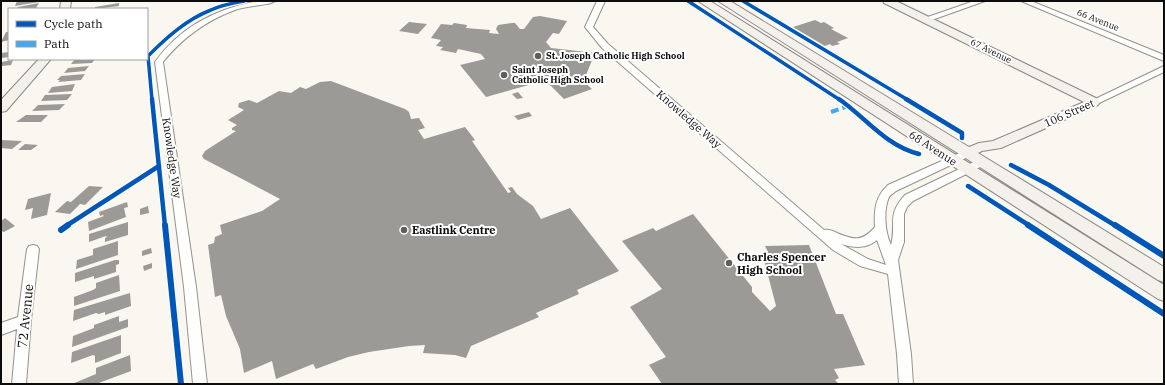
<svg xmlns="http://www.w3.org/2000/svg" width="1165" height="385" font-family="'IBM Plex Serif',serif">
<rect width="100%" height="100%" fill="#faf7f0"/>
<path fill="#9c9a96" d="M17 1H39V2L15 6Z
M39 3 36 8 17 9 18 7Z
M119 3V6L95 9V7Z
M540 16 567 21 559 34 553 33 546 42 551 48 595 53 586 75 580 78 592 89 564 99 551 86 543 81 486 97 460 65 485 59 481 54 458 49 456 53 440 50 443 47 436 46 441 40 431 38 441 24 452 25 454 23 467 25 466 28 490 30 489 33 499 34 496 29 498 25 512 23H515L520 29H524L533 17Z
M815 20 821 23 824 22 834 28 831 29 848 38 837 42 840 44 832 46 830 44 825 46 793 27Z
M409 22 427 24 418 34 399 31Z
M6 32H9V40L1 42Z
M9 52V57L1 58V53Z
M75 59H95L92 63 71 64Z
M13 60 11 65 2 66 1 68V62Z
M89 66 85 71 64 73 68 68Z
M85 74 81 80 58 82 60 80H57L61 76Z
M331 81 405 109 409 112 411 119 419 118 425 128 418 130 424 139 465 127 475 140 472 141 508 193 511 192 508 188 512 187 517 194 533 206 541 219 570 208 619 271 577 290 579 294 536 313 539 317 471 346 466 358 455 355 423 353 425 345 409 346 369 352 348 357 316 369 313 364 276 379 272 361 244 373 240 349 226 316 221 295 215 297 208 245 214 243 215 237 222 234 220 225 262 211 280 199 204 159 202 156 205 151 236 131 232 130V128L237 125 228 120 244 110 238 107 239 103 249 100 257 103 279 91 291 93 300 87 306 89 320 82Z
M75 84 72 91 48 93 52 87Z
M518 92 523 98 517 99 512 94Z
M72 94 67 100 41 101 45 95Z
M65 104 59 110 32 111 38 105Z
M529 112 532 116 518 120 514 116Z
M26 115H48L41 122H16Z
M1 140 22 141 12 149 1 148Z
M25 144 38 145 31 150H18Z
M89 186 103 187 85 205 80 204 70 214 55 212 67 201 71 202Z
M51 193 47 215 31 219 33 208 25 210 28 199Z
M127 202 128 207 124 208 126 217 89 231 88 222 104 216 103 215 100 216 99 212Z
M148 206 149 213 140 215V209Z
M693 214 752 287V292L770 311 776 306 762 252H768L765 246 809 245 836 314H843L865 365 834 369 839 378 835 380 839 384H662L649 365 666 357 630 307 662 289 622 241 653 228 656 231Z
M5 218 15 226 4 232 1 231V221Z
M128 222V235L105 242V238L107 237 106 236 89 242V234Z
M118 241V255L76 269 77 260 93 255V249Z
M151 248 152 253 142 256V251Z
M115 260H119V264L116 265V272L94 279V276L75 282V273Z
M152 263V268L144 271 143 266Z
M119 275 120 291 74 306V297L93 290 96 288V283Z
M130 293 131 306 105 315V312L99 314 96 313 73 321 74 310Z
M119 316V322L128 319V327L72 347 73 336 94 328V325Z
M121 335V353L95 363V356L93 355 71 363 72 352Z
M130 355 131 371 96 384H72L96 374V368Z"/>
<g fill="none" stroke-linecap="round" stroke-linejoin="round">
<g stroke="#93928f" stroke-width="2">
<path id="street" d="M259 1H275L271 3C259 6 246 6 235 10 207 20 181 39 163 62L196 287 207 384H193L184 287 155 62C180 27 217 8 259 1Z
M597 1H605L593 27 608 44 824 230C829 229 833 231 837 233 854 240 862 242 875 227 874 210 875 197 888 185L964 151H972L973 153 972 155 896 191C894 193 890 195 889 197 883 211 885 232 891 245 897 222 886 216 905 195L978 160H986L987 162 986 164 913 201 907 207 904 214V242L898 260 911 354 913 384H899L897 354 888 274 860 266 833 250 602 48 585 27ZM877 240 886 265 868 259 841 244C855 248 866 249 877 240Z
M974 1H985L929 21H926L922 19Z
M1021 1H1031L1164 55V61Z
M1164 66V72L1097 104H1091L1089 102Z
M33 245 37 246 39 249 31 320 26 384H12L17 329 1 335V323L18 317 27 249 29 246Z"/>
</g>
<g stroke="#8a8885" stroke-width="2">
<path id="secondary" d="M61 1H71L70 9H60Z
M698 1H710L1164 285V301L1158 299Z
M718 1H730L969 147 979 143 993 141 1084 102 884 3 883 1H896L1098 99 1100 102 1098 105 1001 148 982 151 978 153 1164 267V282L1158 280Z
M39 59H51L6 111 1 112V100Z"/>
</g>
<use href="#street" fill="#fefefd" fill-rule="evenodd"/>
<use href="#secondary" fill="#f3f1e9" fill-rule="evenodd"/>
<path stroke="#3fa9f5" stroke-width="4" stroke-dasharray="8 4" stroke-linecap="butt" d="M831 112 848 106"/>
<g stroke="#fff" stroke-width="5.5">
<path id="cycleway-far2" d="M688 1 840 100
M743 1 908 100
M152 100 148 56C166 38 187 19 211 10 221 5 233 3 244 1"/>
</g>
<g stroke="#fff" stroke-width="7">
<path id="cycleway-far1" d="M152 99 165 226
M839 99C866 118 886 146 919 154
M906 99 962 133V138
M1011 165 1049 185 1116 226
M968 186 1030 226
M66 226 159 166"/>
</g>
<g stroke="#fff" stroke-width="8">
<path id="cycleway" d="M165 225 181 384
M1028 225 1164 314
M1115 225 1164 256
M61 230 68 225"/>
</g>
<use href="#cycleway-far2" stroke="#0057b8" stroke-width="3.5"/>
<use href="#cycleway-far1" stroke="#0057b8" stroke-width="4.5"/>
<use href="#cycleway" stroke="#0057b8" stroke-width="6"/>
</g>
<g fill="#5f5e5c" stroke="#fff" stroke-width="1.5">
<circle cx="538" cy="56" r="4"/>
<circle cx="504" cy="75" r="4"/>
<circle cx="404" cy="230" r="4"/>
<circle cx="729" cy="263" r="4"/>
</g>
<g text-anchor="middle" stroke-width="4" stroke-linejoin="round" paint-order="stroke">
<g font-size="9" fill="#0c0c0c" stroke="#fff">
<text transform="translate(1098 20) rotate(22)" y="3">66 Avenue</text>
<text transform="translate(991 51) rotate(26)" y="3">67 Avenue</text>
</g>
<g font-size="9" font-weight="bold" fill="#0c0c0c" stroke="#fff" text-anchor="start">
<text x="546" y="59">St. Joseph Catholic High School</text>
<text x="512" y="73">Saint Joseph<tspan x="512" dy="10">Catholic High School</tspan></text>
</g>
<g font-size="11" fill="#0c0c0c" stroke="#fff">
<text transform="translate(1069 113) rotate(-24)" y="4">106 Street</text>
<text transform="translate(689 119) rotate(41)" y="4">Knowledge Way</text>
<text transform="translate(933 148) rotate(33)" y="4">68 Avenue</text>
<text transform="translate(172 158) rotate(82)" y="4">Knowledge Way</text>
</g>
<g font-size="11" font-weight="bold" fill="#0c0c0c" stroke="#fff" text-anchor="start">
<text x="412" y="234">Eastlink Centre</text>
<text x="737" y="261">Charles Spencer<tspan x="737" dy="13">High School</tspan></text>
</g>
<g font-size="13" fill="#0c0c0c" stroke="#fff">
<text transform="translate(25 316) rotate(-84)" y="5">72 Avenue</text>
</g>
</g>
<rect width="1165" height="385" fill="none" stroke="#0c0c0c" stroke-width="4"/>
<rect x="8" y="8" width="140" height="52" fill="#ffffff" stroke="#9e9e9e"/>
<rect x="16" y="21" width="20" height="6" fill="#0057b8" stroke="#9e9e9e"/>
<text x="44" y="28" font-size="12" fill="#0c0c0c">Cycle path</text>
<rect x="16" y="41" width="20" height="6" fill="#3fa9f5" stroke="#9e9e9e"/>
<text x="44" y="48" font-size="12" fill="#0c0c0c">Path</text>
</svg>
